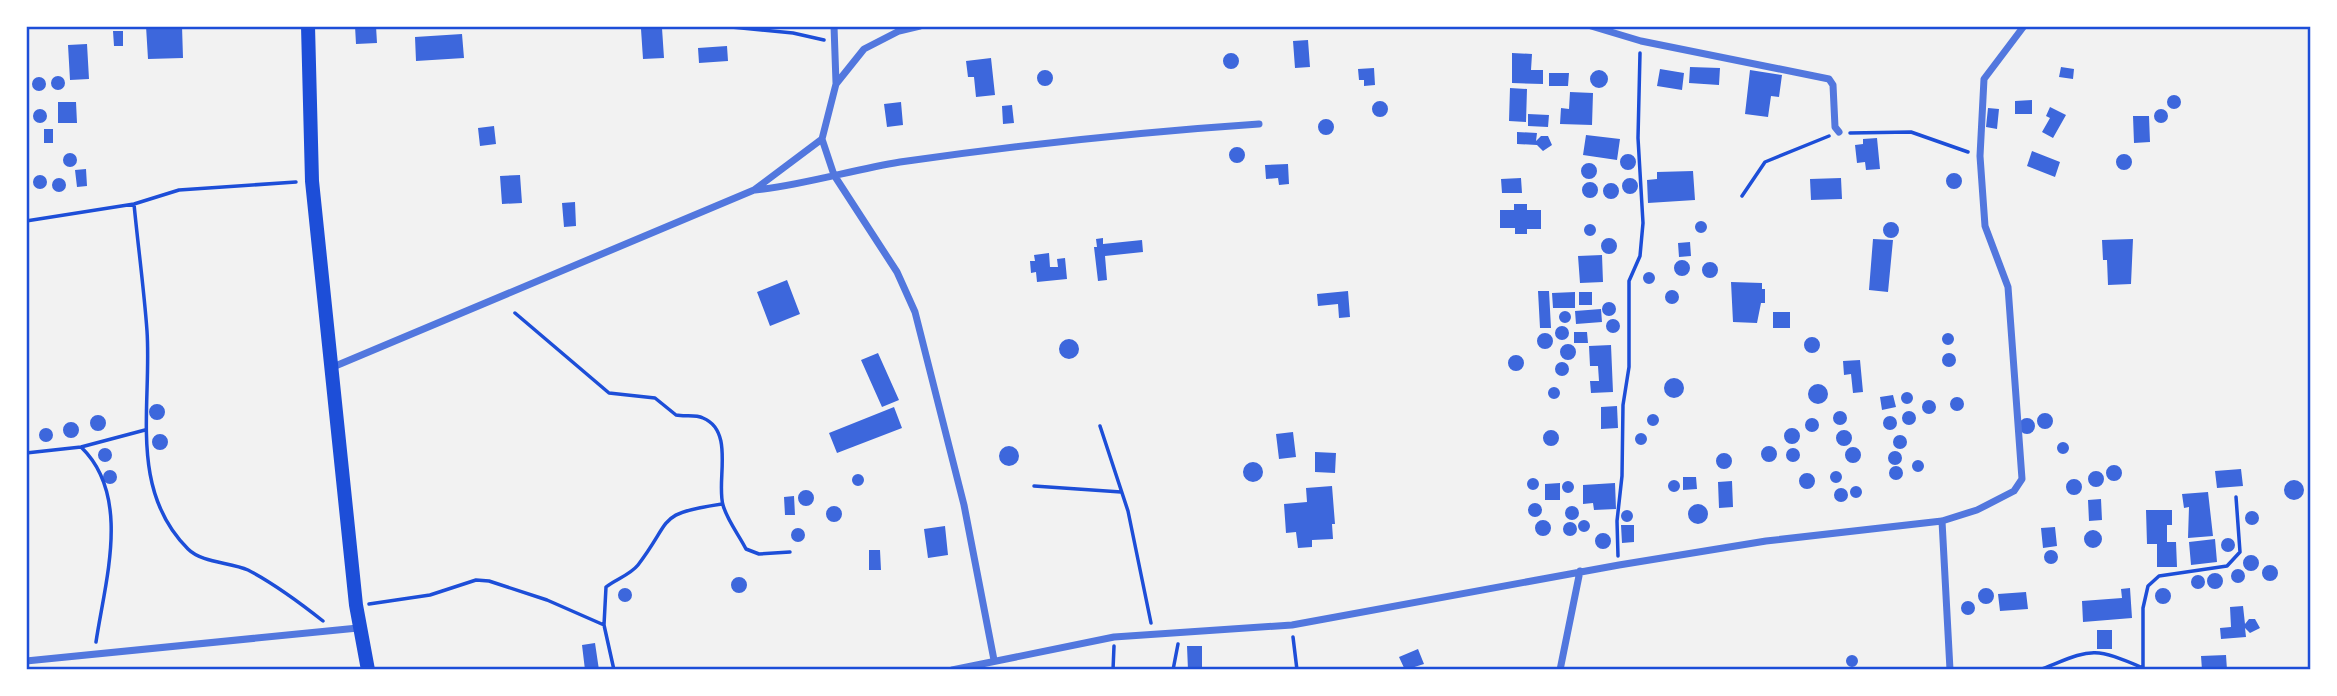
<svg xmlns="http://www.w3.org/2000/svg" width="2337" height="696" font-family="Barlow,sans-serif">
<rect width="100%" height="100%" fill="#f2f2f2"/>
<path fill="#3d67dc" d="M146 26H182L183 58 148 59Z
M355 26H376L377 43 356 44Z
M662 28 664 58 643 59 641 29Z
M113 31H123V46H114Z
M462 34 464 58 416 61 415 37Z
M1308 40 1310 67 1295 68 1293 41Z
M87 44 89 79 70 80 68 45Z
M727 46 728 61 699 63 698 48Z
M1512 53 1532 54 1531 70H1543V84L1512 83Z
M1223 61a8 8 0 1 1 16 0a8 8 0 1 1-16 0Z
M991 58 995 95 976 97 974 77H968L966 61Z
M1690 67 1720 68 1719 85 1689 83Z
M2061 67 2074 69 2073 79 2059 77Z
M1374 68 1375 85 1364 86V80H1359L1358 69Z
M1660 69 1684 73 1682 90 1657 86Z
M1037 78a8 8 0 1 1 16 0a8 8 0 1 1-16 0Z
M1750 70 1782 75 1779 97 1771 96 1768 117 1745 114Z
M1590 79a9 9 0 1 1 18 0a9 9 0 1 1-18 0Z
M1549 73H1569L1568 86H1549Z
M51 83a7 7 0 1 1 14 0a7 7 0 1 1-14 0Z
M32 84a7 7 0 1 1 14 0a7 7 0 1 1-14 0Z
M1510 88 1527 89 1526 122 1509 121Z
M1570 92 1593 93 1592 125 1560 124 1561 108 1569 109Z
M2167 102a7 7 0 1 1 14 0a7 7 0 1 1-14 0Z
M2032 100V114H2015V101Z
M1372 109a8 8 0 1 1 16 0a8 8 0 1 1-16 0Z
M58 102H76L77 123H58Z
M901 102 903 125 887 127 884 104Z
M1012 105 1014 123 1003 124 1002 106Z
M2050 107 2066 115 2053 138 2042 132 2050 118 2046 116Z
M1988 108 1999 109 1997 129 1986 127Z
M2154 116a7 7 0 1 1 14 0a7 7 0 1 1-14 0Z
M33 116a7 7 0 1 1 14 0a7 7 0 1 1-14 0Z
M1528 114 1549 115 1548 127 1528 126Z
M2133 116H2149L2150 142 2134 143Z
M1318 127a8 8 0 1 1 16 0a8 8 0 1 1-16 0Z
M494 126 496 144 480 146 478 128Z
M44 129H53V143H44Z
M1517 132 1537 133 1536 141 1541 136H1548L1552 145 1543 151 1537 145 1517 144Z
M1586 135 1620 139 1617 160 1583 155Z
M1877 138 1880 169 1866 170 1865 162 1857 163 1855 145 1863 144V139Z
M1229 155a8 8 0 1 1 16 0a8 8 0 1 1-16 0Z
M2032 151 2060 162 2055 177 2027 166Z
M63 160a7 7 0 1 1 14 0a7 7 0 1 1-14 0Z
M2116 162a8 8 0 1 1 16 0a8 8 0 1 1-16 0Z
M1620 162a8 8 0 1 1 16 0a8 8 0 1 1-16 0Z
M1581 171a8 8 0 1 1 16 0a8 8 0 1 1-16 0Z
M1288 164 1289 184 1279 185 1278 178 1266 179 1265 165Z
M86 169 87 186 77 187 75 170Z
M1693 171 1695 200 1648 203 1647 180 1657 179V172Z
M1946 181a8 8 0 1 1 16 0a8 8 0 1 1-16 0Z
M520 175 522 203 502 204 500 176Z
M33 182a7 7 0 1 1 14 0a7 7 0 1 1-14 0Z
M1521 178 1522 193H1502L1501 179Z
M1841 178 1842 199 1811 200 1810 179Z
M1622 186a8 8 0 1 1 16 0a8 8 0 1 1-16 0Z
M52 185a7 7 0 1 1 14 0a7 7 0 1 1-14 0Z
M1582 190a8 8 0 1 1 16 0a8 8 0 1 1-16 0Z
M1603 191a8 8 0 1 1 16 0a8 8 0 1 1-16 0Z
M575 202 576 226 564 227 562 203Z
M1514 204H1527V210H1541V229H1527V234H1515V228H1500V210H1514Z
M1695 227a6 6 0 1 1 12 0a6 6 0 1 1-12 0Z
M1883 230a8 8 0 1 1 16 0a8 8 0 1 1-16 0Z
M1584 230a6 6 0 1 1 12 0a6 6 0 1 1-12 0Z
M1103 238V244L1142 240 1143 252 1105 256 1107 280 1098 281 1094 247H1097L1096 239Z
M1601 246a8 8 0 1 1 16 0a8 8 0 1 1-16 0Z
M1873 239 1893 240 1888 292 1869 290Z
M2133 239 2131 284 2108 285 2107 260H2103L2102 240Z
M1690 242 1691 256 1679 257 1678 243Z
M1049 253 1050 267H1058L1057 259 1065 258 1067 279 1037 282 1036 272 1031 273 1030 261H1035L1034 255Z
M1602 255 1603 282 1580 283 1578 256Z
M1674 268a8 8 0 1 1 16 0a8 8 0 1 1-16 0Z
M1702 270a8 8 0 1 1 16 0a8 8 0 1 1-16 0Z
M1643 278a6 6 0 1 1 12 0a6 6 0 1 1-12 0Z
M787 280 800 314 770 326 757 292Z
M1731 282 1762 283V289H1765V303H1761L1757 323 1733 322Z
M1665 297a7 7 0 1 1 14 0a7 7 0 1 1-14 0Z
M1348 291 1350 317 1339 318 1338 304 1318 306 1317 294Z
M1538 291H1549L1551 328H1540Z
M1575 292V308H1553L1552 293Z
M1579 292H1592V305H1579Z
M1602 309a7 7 0 1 1 14 0a7 7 0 1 1-14 0Z
M1601 309 1602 322 1576 324 1575 311Z
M1559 317a6 6 0 1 1 12 0a6 6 0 1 1-12 0Z
M1773 312H1790V328H1773Z
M1606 326a7 7 0 1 1 14 0a7 7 0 1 1-14 0Z
M1555 333a7 7 0 1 1 14 0a7 7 0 1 1-14 0Z
M1574 332H1587L1588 343H1574Z
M1942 339a6 6 0 1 1 12 0a6 6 0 1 1-12 0Z
M1537 341a8 8 0 1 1 16 0a8 8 0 1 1-16 0Z
M1804 345a8 8 0 1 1 16 0a8 8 0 1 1-16 0Z
M1059 349a10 10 0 1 1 20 0a10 10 0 1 1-20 0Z
M1560 352a8 8 0 1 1 16 0a8 8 0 1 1-16 0Z
M1611 345 1613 392 1591 393 1590 381H1599L1598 366H1590L1589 346Z
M878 353 899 400 882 407 861 360Z
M1942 360a7 7 0 1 1 14 0a7 7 0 1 1-14 0Z
M1508 363a8 8 0 1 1 16 0a8 8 0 1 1-16 0Z
M1860 360 1863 392 1853 393 1851 374 1844 375 1843 361Z
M1555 369a7 7 0 1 1 14 0a7 7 0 1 1-14 0Z
M1664 388a10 10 0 1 1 20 0a10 10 0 1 1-20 0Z
M1808 394a10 10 0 1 1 20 0a10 10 0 1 1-20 0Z
M1548 393a6 6 0 1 1 12 0a6 6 0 1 1-12 0Z
M1901 398a6 6 0 1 1 12 0a6 6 0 1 1-12 0Z
M1893 395 1896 407 1882 410 1880 397Z
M1950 404a7 7 0 1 1 14 0a7 7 0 1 1-14 0Z
M1922 407a7 7 0 1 1 14 0a7 7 0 1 1-14 0Z
M149 412a8 8 0 1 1 16 0a8 8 0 1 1-16 0Z
M1617 406 1618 428 1601 429V407Z
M894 407 902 428 837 453 829 433Z
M1902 418a7 7 0 1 1 14 0a7 7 0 1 1-14 0Z
M1833 418a7 7 0 1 1 14 0a7 7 0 1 1-14 0Z
M2037 421a8 8 0 1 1 16 0a8 8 0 1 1-16 0Z
M1647 420a6 6 0 1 1 12 0a6 6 0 1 1-12 0Z
M90 423a8 8 0 1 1 16 0a8 8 0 1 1-16 0Z
M1883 423a7 7 0 1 1 14 0a7 7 0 1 1-14 0Z
M2019 426a8 8 0 1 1 16 0a8 8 0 1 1-16 0Z
M1805 425a7 7 0 1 1 14 0a7 7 0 1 1-14 0Z
M63 430a8 8 0 1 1 16 0a8 8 0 1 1-16 0Z
M1784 436a8 8 0 1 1 16 0a8 8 0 1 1-16 0Z
M39 435a7 7 0 1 1 14 0a7 7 0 1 1-14 0Z
M1836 438a8 8 0 1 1 16 0a8 8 0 1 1-16 0Z
M1543 438a8 8 0 1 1 16 0a8 8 0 1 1-16 0Z
M1293 432 1296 457 1279 459 1276 434Z
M1635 439a6 6 0 1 1 12 0a6 6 0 1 1-12 0Z
M152 442a8 8 0 1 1 16 0a8 8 0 1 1-16 0Z
M1893 442a7 7 0 1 1 14 0a7 7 0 1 1-14 0Z
M2057 448a6 6 0 1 1 12 0a6 6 0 1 1-12 0Z
M1761 454a8 8 0 1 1 16 0a8 8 0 1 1-16 0Z
M999 456a10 10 0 1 1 20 0a10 10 0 1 1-20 0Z
M1845 455a8 8 0 1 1 16 0a8 8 0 1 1-16 0Z
M98 455a7 7 0 1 1 14 0a7 7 0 1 1-14 0Z
M1786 455a7 7 0 1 1 14 0a7 7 0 1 1-14 0Z
M1888 458a7 7 0 1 1 14 0a7 7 0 1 1-14 0Z
M1315 452 1336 453 1335 473 1315 472Z
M1716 461a8 8 0 1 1 16 0a8 8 0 1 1-16 0Z
M1912 466a6 6 0 1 1 12 0a6 6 0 1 1-12 0Z
M1243 472a10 10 0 1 1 20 0a10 10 0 1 1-20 0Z
M2106 473a8 8 0 1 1 16 0a8 8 0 1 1-16 0Z
M1889 473a7 7 0 1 1 14 0a7 7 0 1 1-14 0Z
M2241 469 2243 486 2217 488 2215 471Z
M103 477a7 7 0 1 1 14 0a7 7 0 1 1-14 0Z
M1830 477a6 6 0 1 1 12 0a6 6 0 1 1-12 0Z
M2088 479a8 8 0 1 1 16 0a8 8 0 1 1-16 0Z
M1799 481a8 8 0 1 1 16 0a8 8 0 1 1-16 0Z
M852 480a6 6 0 1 1 12 0a6 6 0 1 1-12 0Z
M1683 477H1696L1697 489 1683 490Z
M1527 484a6 6 0 1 1 12 0a6 6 0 1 1-12 0Z
M2066 487a8 8 0 1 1 16 0a8 8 0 1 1-16 0Z
M1668 486a6 6 0 1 1 12 0a6 6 0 1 1-12 0Z
M2284 490a10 10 0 1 1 20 0a10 10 0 1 1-20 0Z
M1562 487a6 6 0 1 1 12 0a6 6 0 1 1-12 0Z
M1732 481 1733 507 1719 508 1718 482Z
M1560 483V500H1545V484Z
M1615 483 1616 509 1594 510 1593 503 1583 504V485Z
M1850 492a6 6 0 1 1 12 0a6 6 0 1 1-12 0Z
M1332 486 1335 524H1332L1333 539 1312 540V547L1298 548 1296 532 1286 533 1284 504 1307 502 1306 488Z
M1834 495a7 7 0 1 1 14 0a7 7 0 1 1-14 0Z
M798 498a8 8 0 1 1 16 0a8 8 0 1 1-16 0Z
M2208 492 2213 536 2188 538 2189 507 2184 508 2182 494Z
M794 496 795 515H785L784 497Z
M2101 499 2102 520 2089 521 2088 500Z
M1528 510a7 7 0 1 1 14 0a7 7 0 1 1-14 0Z
M1688 514a10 10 0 1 1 20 0a10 10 0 1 1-20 0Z
M826 514a8 8 0 1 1 16 0a8 8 0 1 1-16 0Z
M1565 513a7 7 0 1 1 14 0a7 7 0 1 1-14 0Z
M1621 516a6 6 0 1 1 12 0a6 6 0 1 1-12 0Z
M2146 510H2172V525H2167V542H2176L2177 567H2157V544H2147Z
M2245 518a7 7 0 1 1 14 0a7 7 0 1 1-14 0Z
M1578 526a6 6 0 1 1 12 0a6 6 0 1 1-12 0Z
M1535 528a8 8 0 1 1 16 0a8 8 0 1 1-16 0Z
M1563 529a7 7 0 1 1 14 0a7 7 0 1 1-14 0Z
M1621 525H1634V542L1622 543Z
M945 526 948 555 928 558 924 529Z
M2055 527 2057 546 2043 548 2041 528Z
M791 535a7 7 0 1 1 14 0a7 7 0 1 1-14 0Z
M2084 539a9 9 0 1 1 18 0a9 9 0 1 1-18 0Z
M1595 541a8 8 0 1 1 16 0a8 8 0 1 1-16 0Z
M2221 545a7 7 0 1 1 14 0a7 7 0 1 1-14 0Z
M2215 539 2217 562 2191 565 2189 542Z
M869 550H880L881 570H869Z
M2044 557a7 7 0 1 1 14 0a7 7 0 1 1-14 0Z
M2243 563a8 8 0 1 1 16 0a8 8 0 1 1-16 0Z
M2262 573a8 8 0 1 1 16 0a8 8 0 1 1-16 0Z
M2231 576a7 7 0 1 1 14 0a7 7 0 1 1-14 0Z
M2207 581a8 8 0 1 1 16 0a8 8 0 1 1-16 0Z
M2191 582a7 7 0 1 1 14 0a7 7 0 1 1-14 0Z
M731 585a8 8 0 1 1 16 0a8 8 0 1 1-16 0Z
M2130 588 2132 618 2083 622 2082 601 2122 598 2121 589Z
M618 595a7 7 0 1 1 14 0a7 7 0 1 1-14 0Z
M2155 596a8 8 0 1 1 16 0a8 8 0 1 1-16 0Z
M1978 596a8 8 0 1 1 16 0a8 8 0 1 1-16 0Z
M2026 592 2028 609 2000 611 1998 594Z
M1961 608a7 7 0 1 1 14 0a7 7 0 1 1-14 0Z
M2243 606 2245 624 2249 619H2255L2260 628 2250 633 2245 628 2246 637 2221 639 2220 628 2231 627 2230 607Z
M2097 630H2112V649H2097Z
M595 643 599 670H585L582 645Z
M1187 646H1202V670H1188Z
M1418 649 1424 664 1405 670 1399 657Z
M1846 661a6 6 0 1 1 12 0a6 6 0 1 1-12 0Z
M2226 655 2227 670H2202L2201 656Z"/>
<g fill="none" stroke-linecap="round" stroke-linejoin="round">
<path stroke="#1d4ed8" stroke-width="3.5" d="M721 26 793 33 824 40
M1850 133 1911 132 1968 152
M1742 196 1765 162 1829 136
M134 204C138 246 144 289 147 331 152 406 128 489 188 549 202 563 230 562 248 570 275 584 299 602 323 621
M26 221 134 204 179 190 296 182
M515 313 609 393 655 398 676 415C685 417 695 414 703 418 735 431 716 481 723 505 727 520 739 535 746 549L759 554 790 552
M1100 426 1128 511 1151 623
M81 447C132 496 105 581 96 642
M26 453 81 447 145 430
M1034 486 1121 492
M1618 556 1617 521 1622 476 1623 405 1629 367V281L1640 256 1643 223 1638 138 1640 53
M369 604 430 595 476 580 489 581 547 600 604 625
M1293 637 1297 670
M614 670 604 625 606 587C616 579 630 575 638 565 674 518 655 514 722 504
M1113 670 1114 646
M1173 670 1178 644
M2039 670C2091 650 2090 645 2143 668
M2143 670V608L2148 586 2159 576 2227 566 2240 552 2236 497"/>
<path stroke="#5277de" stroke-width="7" d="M834 26 836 83
M1591 26 1641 41 1829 79 1833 85 1835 127 1839 132
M822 139 834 175 897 272 915 312 964 505 994 660
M755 190C804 185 851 170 900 162 1020 145 1139 132 1259 124
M333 367 754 190 822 139 836 84 864 49 899 31 920 26
M1942 521 1950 670
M26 661 358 628
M952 670 1114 637 1292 625 1619 565 1766 541 1942 521 1977 510 2014 491 2022 479 2008 287 1985 226 1980 156 1984 79 2024 26
M1560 670 1580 571"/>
<path stroke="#1d4ed8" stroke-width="14" d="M308 26 312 181 356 605 368 670"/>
</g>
<rect width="2337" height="696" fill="none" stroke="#ffffff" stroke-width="56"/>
<rect x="28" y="28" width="2281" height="640" fill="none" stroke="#1d4ed8" stroke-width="2.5"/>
</svg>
